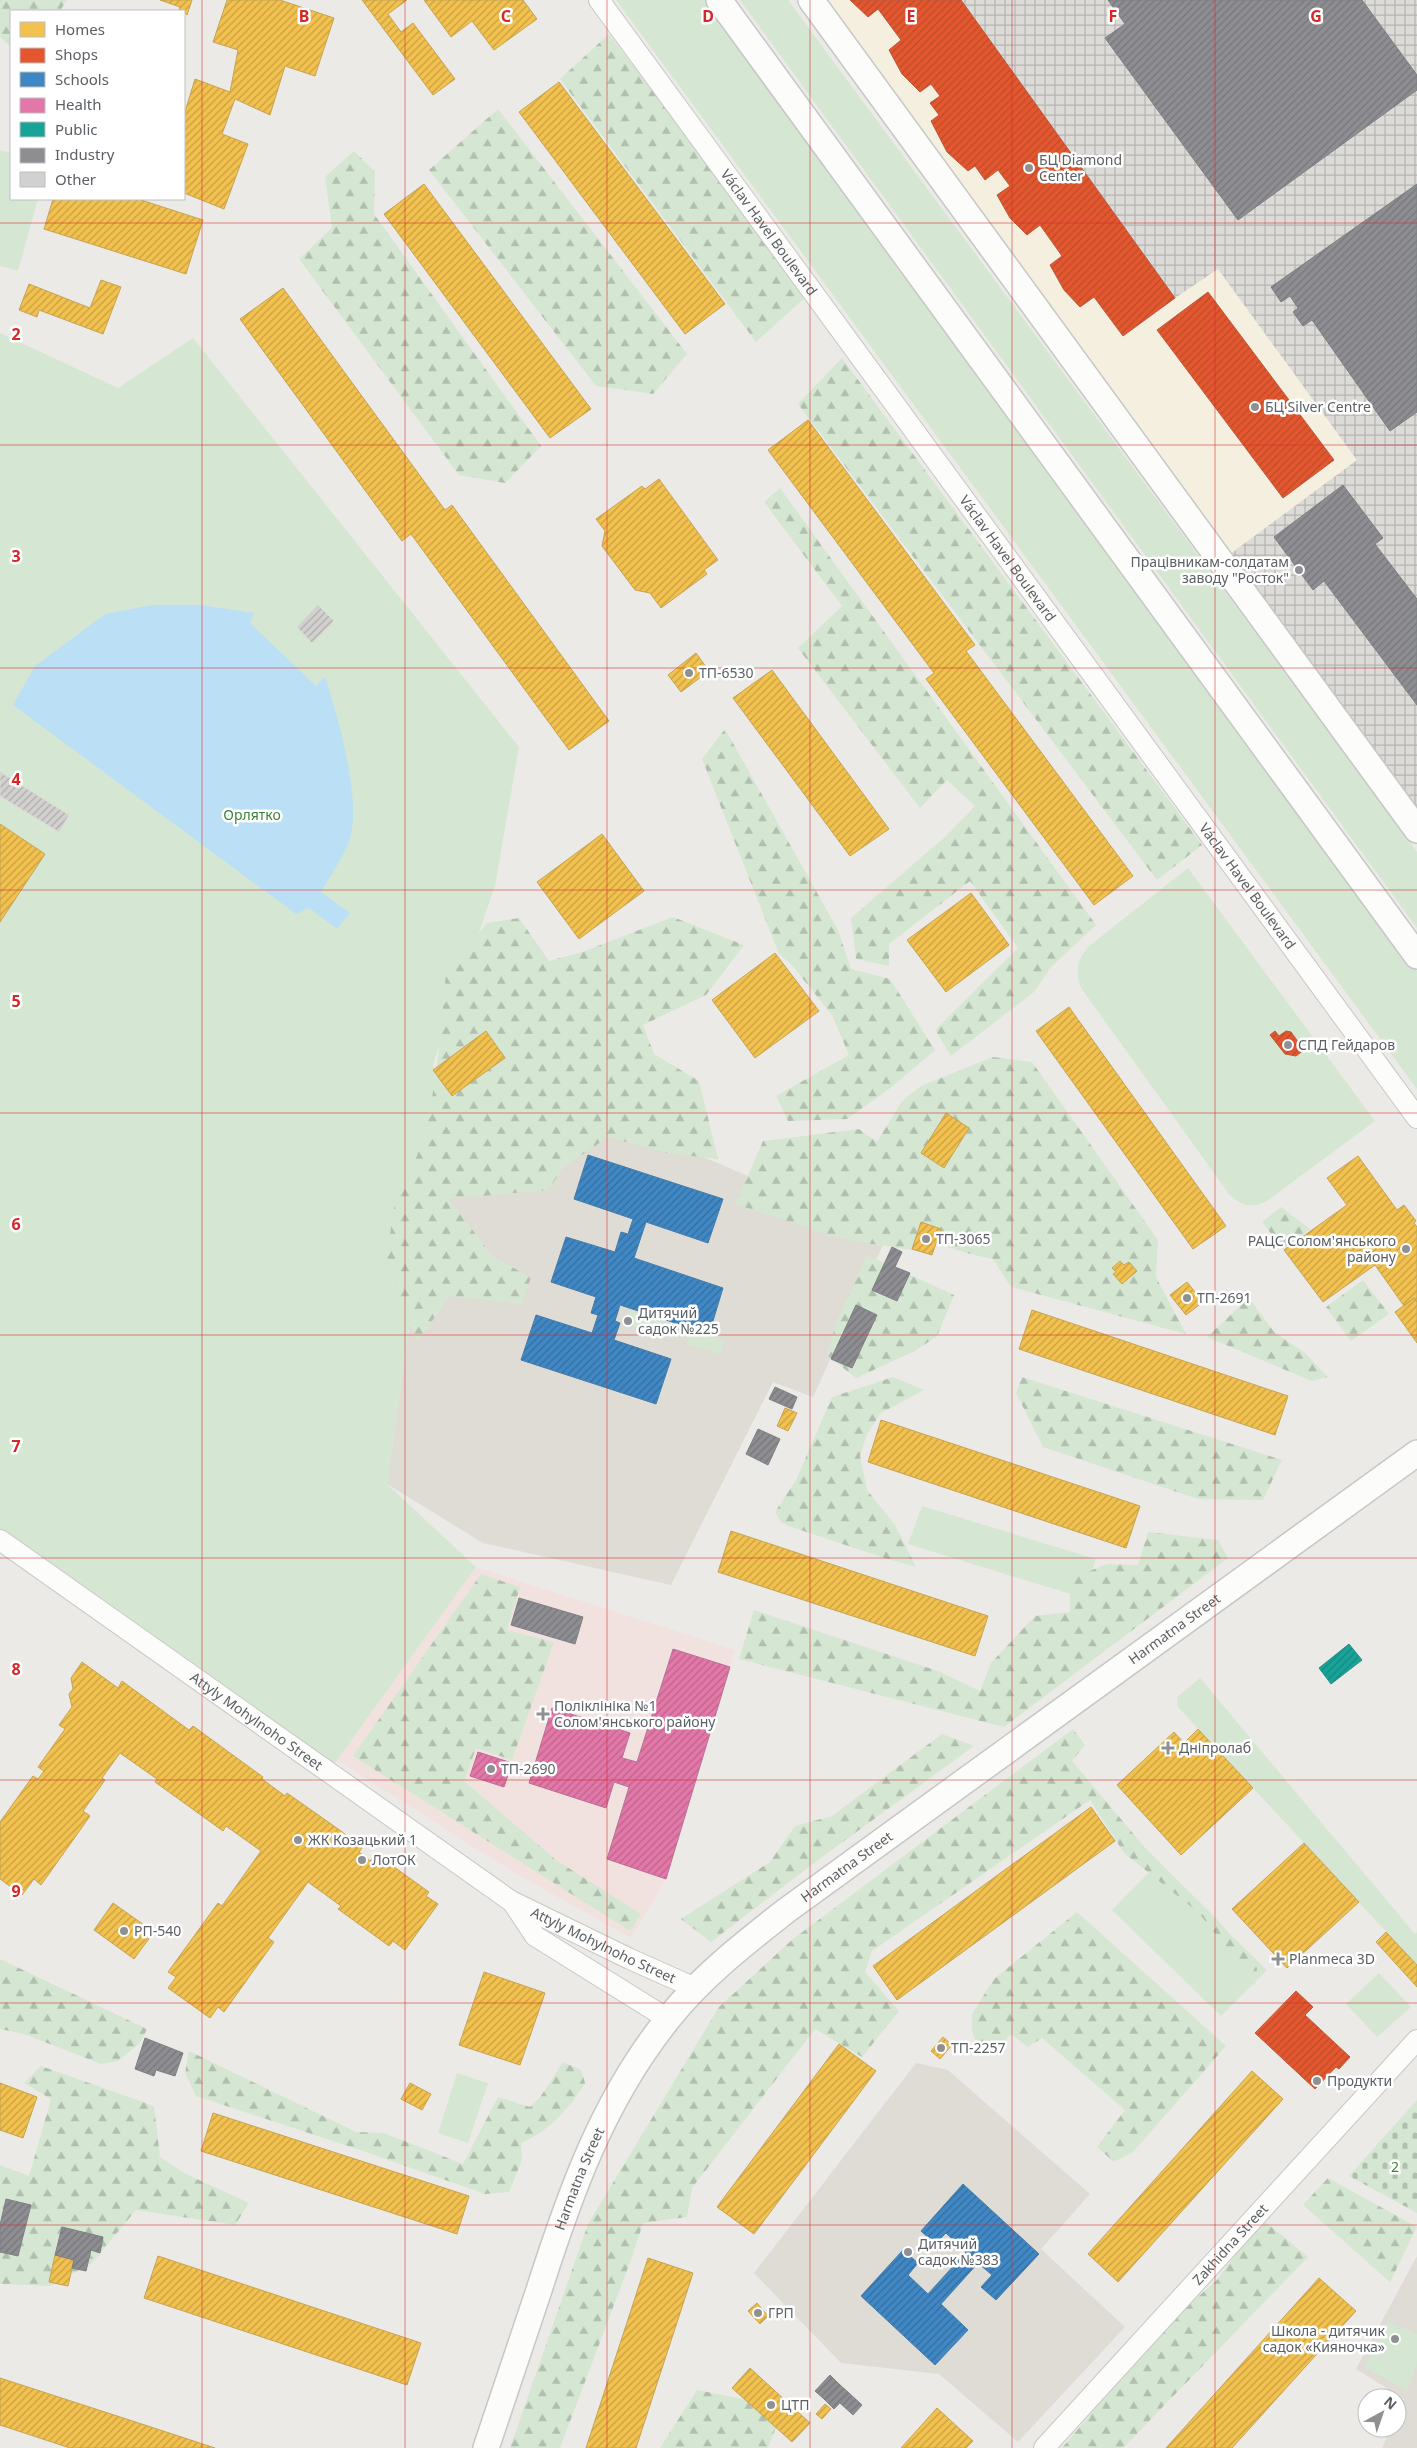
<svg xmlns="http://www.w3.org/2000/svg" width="1417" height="2448" font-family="'Noto Sans',sans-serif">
<defs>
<pattern id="industrial-grid" width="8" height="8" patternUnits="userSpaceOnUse" patternTransform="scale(1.25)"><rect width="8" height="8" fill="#dddbd7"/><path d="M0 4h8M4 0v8" fill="none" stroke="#b6b5b2"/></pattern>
<pattern id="forest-firs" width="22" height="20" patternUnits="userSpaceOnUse" patternTransform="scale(1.25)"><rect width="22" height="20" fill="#d5e7d2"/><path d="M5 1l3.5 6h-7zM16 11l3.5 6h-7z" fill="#b0bfae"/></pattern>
<pattern id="cemetery-stones" width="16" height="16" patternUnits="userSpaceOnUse" patternTransform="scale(1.25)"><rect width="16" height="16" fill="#d5e7d2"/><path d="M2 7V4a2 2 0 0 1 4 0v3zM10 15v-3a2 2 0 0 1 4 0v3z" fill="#b0bfae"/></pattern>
<pattern id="homes-hatch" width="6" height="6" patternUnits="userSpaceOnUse" patternTransform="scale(1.25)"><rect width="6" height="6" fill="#f2c14e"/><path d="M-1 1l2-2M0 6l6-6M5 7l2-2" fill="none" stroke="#c7a044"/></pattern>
<pattern id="shops-hatch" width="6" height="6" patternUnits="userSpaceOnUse" patternTransform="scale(1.25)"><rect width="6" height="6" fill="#e4572e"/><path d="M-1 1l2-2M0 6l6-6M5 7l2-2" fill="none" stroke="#bc4b2b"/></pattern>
<pattern id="schools-hatch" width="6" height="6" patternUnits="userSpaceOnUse" patternTransform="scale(1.25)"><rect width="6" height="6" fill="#3f88c5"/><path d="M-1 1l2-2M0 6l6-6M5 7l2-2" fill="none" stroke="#366d9b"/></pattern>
<pattern id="health-hatch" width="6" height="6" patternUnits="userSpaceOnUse" patternTransform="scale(1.25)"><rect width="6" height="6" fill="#e377a8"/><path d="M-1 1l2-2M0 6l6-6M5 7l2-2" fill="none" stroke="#bb658c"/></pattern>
<pattern id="public-hatch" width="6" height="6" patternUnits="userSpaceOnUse" patternTransform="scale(1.25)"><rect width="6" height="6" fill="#17a398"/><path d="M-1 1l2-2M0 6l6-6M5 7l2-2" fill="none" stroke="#188880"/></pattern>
<pattern id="industry-hatch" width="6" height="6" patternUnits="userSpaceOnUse" patternTransform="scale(1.25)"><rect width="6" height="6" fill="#8d8d92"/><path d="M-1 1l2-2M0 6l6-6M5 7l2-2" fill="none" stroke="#76777b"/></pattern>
<pattern id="building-hatch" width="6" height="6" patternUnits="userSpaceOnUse" patternTransform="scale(1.25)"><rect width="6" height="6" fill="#d2d1cf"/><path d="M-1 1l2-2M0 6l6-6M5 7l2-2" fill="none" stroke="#aeadac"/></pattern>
</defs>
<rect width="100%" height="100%" fill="#eceae6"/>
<path fill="#f5efdf" d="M821 0H961L1175 298 1218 269 1357 460 1229 555Z"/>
<path fill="url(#industrial-grid)" d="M961 0H1417V810L1229 555 1357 460 1218 269 1175 298Z"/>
<path fill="#dfdcd6" d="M509 1073 887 1236 813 1397 773 1382 671 1585 483 1543 387 1484 440 1106Z
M916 2063 948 2070 1090 2194 1041 2249 1125 2327 1018 2442 939 2374 841 2363 754 2273Z
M1417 2256V2448H1382L1391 2428H1397V2415L1404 2399 1356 2369Z"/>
<path fill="#f1e2e0" d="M476 1567 735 1650 666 1879 631 1938 513 1872 337 1760Z"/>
<path fill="#d5e7d2" d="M616 0H711L1417 971V1089Z
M740 0H788L1417 852V928Z
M0 150 11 153V199H38L18 271 0 266Z
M0 333 118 388 193 338 519 747 495 886 433 1064 440 1106 387 1484 476 1567 330 1770 0 1537Z
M1188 868 1375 1121 1267 1201C1250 1209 1242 1206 1229 1194L1081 988C1075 971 1077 959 1089 946Z
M628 1310 678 1326 673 1339 624 1324Z
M691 1330 724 1341 720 1354 687 1344Z
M922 1506 1096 1559 1083 1598 908 1544Z
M1200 1678 1415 1934 1417 1932V1965L1178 1707 1177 1697Z
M1157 1864 1267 1970 1221 2016 1112 1910Z
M1379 1973 1411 2007 1377 2037 1346 2004Z
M457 2073 488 2083 468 2143 438 2133Z
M1388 2322 1417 2334V2365L1407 2391 1365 2367Z"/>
<path fill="url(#forest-firs)" d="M0 0H67L60 11H11V47L0 37Z
M609 34 808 295 756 342 560 79Z
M498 109 687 354 653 394 596 386 429 170Z
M354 151 375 172 374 214 541 446 505 483 459 475 299 259 332 228 325 177Z
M842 358 1202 845 1157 880 798 404Z
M780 488 1096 925 1051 967 1034 992 951 1056 935 1030 1018 948 970 881 889 944V966L856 959 851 918 945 837 975 806 947 780 920 808 798 648 842 606 764 502Z
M725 729 838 930 851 969 890 979 935 1050 889 1089 847 1119 788 1121 776 1096 849 1055 832 1015 791 964 779 954 702 759Z
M673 917 744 945 706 995 643 1025 654 1054 699 1081 718 1159 667 1153 608 1137 563 1168 548 1190 448 1199 493 1256 531 1278 521 1304 450 1296 417 1342 387 1261 393 1210 415 1162 430 1113 439 1050 446 974 487 923 519 918 549 961 582 952Z
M993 1057 1032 1062 1158 1240 1156 1277 1186 1334 1011 1287 993 1259 970 1254 932 1242 917 1251 847 1240 735 1204 763 1141 859 1129 877 1142 902 1101 921 1086Z
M1281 1207 1310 1229 1283 1249 1262 1222Z
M867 1255 954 1295 937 1336 915 1351 856 1378 827 1355 837 1321Z
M1363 1280 1389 1314 1351 1341 1326 1307Z
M1249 1298 1274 1332 1305 1353 1328 1377 1312 1381 1207 1337Z
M893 1377 924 1390 881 1413 867 1434 860 1456 867 1490 895 1525 916 1567 878 1556 789 1526 781 1522 775 1512 796 1480 832 1397Z
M1022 1377 1282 1460 1263 1500 1198 1499 1043 1447 1016 1393Z
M1148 1532 1218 1540 1228 1558 1004 1727 739 1659 754 1610 938 1671 980 1691 991 1663 1035 1616 1070 1612V1579L1107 1564 1138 1565Z
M481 1574 520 1587 507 1630 554 1642 512 1760 476 1748 464 1781 556 1860 641 1914 630 1931 353 1756Z
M1073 1729 1085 1745 1072 1761 1147 1850 1218 1920 1257 1968 1255 1986 1199 1913 1124 1853 1090 1800 872 1951 865 1972 899 2011 862 2057 815 2029 692 2188 687 2217 643 2223 632 2257 560 2448H510L588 2224 719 2007 793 1939Z
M942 1734 974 1746 814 1863 711 1942 681 1919 770 1862 795 1826 832 1816Z
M1077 1912 1226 2046 1133 2152 1114 2162 1097 2147 1125 2110 1042 2038 1028 2047 1011 2034 993 2054 975 2040 972 2030V2014L994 1979Z
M0 1959 147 2029 140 2043 118 2061 101 2064 24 2034 0 2029Z
M189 2051 356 2132 384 2133 463 2164 498 2097 530 2107 541 2096 563 2062 581 2070 585 2083C570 2108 548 2132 521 2143L522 2160 509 2192 485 2194 357 2149 196 2096 185 2073Z
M41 2066 154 2106 160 2157 184 2173 249 2203 235 2225 136 2210 92 2263 50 2286 0 2284V2165L29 2176 51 2099 24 2083Z
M1328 2178 1417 2227 1390 2282 1303 2205Z
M1262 2219 1308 2257 1123 2448H1062L1164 2327 1216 2281Z
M697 2390 783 2407 769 2446 767 2448H660Z"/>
<path fill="url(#cemetery-stones)" d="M1417 2100V2213L1349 2176Z"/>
<path fill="#bbe0f5" d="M152 605H201L254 613 250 623 316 686 325 677C338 716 363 803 349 842 342 859 330 876 321 892L350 913 337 929 309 908 296 914 13 705 35 666 105 614Z"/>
<path fill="url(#homes-hatch)" stroke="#c5a455" d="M160 0H192L187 15 184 11H179L180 7Z
M227 0H280L334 18 315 76 285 66 270 115 235 99 222 134 248 144 224 209 184 193V115L195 79 230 92 238 50 213 42Z
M362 0H407L388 14 401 32 413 23 455 79 433 95Z
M424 0H523L537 19 494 50 472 21 451 37Z
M559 82 725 304 685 334 519 112Z
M424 184 591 409 550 438 384 214Z
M53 199H138L203 220 186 274 44 229Z
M101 280 121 287 103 334 39 310 37 317 19 310 29 284 90 308Z
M283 288 445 510 452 505 609 721 569 750 411 534 402 541 240 319Z
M808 420 975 645 966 651 1133 876 1094 905 926 679 934 673 768 450Z
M659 479 718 560 704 570 707 574 661 608 650 593 635 590 602 546 605 531 596 519 642 486 645 489Z
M696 653 709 671 681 692 668 675Z
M772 670 889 829 850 856 733 698Z
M0 824 45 854 0 922Z
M602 834 644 891 579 939 537 882Z
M971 893 1009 945 946 992 907 940Z
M775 953 819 1011 755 1058 712 1000Z
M1069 1007 1226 1226 1193 1249 1036 1031Z
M486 1031 505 1058 452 1096 433 1070Z
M946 1113 969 1128 944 1168 921 1153Z
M1358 1156 1397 1210 1404 1205 1416 1221 1414 1223 1417 1227V1302L1414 1298 1404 1306 1375 1265 1323 1302 1284 1250 1347 1205 1327 1178Z
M921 1222 941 1229 932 1255 912 1249Z
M1120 1261 1124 1265 1129 1262 1137 1271 1122 1284 1113 1274 1116 1272 1112 1268Z
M1187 1282 1203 1302 1186 1315 1170 1295Z
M1414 1298 1417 1302V1343L1395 1312Z
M1032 1310 1288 1396 1275 1435 1019 1349Z
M785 1408 797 1413 788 1431 777 1426Z
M881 1420 1140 1506 1126 1548 868 1462Z
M731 1531 988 1616 975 1656 718 1572Z
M82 1662 118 1688 122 1681 189 1730 193 1726 263 1777 262 1779 285 1796 287 1793 341 1831 362 1848 359 1852 370 1861 376 1854 429 1892 426 1896 438 1904 405 1950 393 1941 389 1946 338 1909 341 1906 308 1882 268 1938 274 1942 224 2012 218 2007 210 2018 168 1988 176 1977 168 1972 218 1903 222 1906 261 1851 226 1826 223 1831 155 1782 157 1779 120 1753 102 1778 105 1780 83 1811 90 1816 41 1885 34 1879 22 1895 0 1879V1822L33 1776 38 1779 44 1771 38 1767 65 1729 59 1725 72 1707 69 1694 73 1689 71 1678Z
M1198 1729 1253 1788 1181 1855 1117 1785 1174 1732 1184 1743Z
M1091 1807 1115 1841 897 2000 873 1966Z
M1304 1843 1359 1902 1287 1968 1232 1909Z
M113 1903 154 1932 134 1959 94 1930Z
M1386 1932 1417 1965V1987L1376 1942Z
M484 1972 545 1993 520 2065 459 2045Z
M943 2037 952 2045 940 2059 931 2051Z
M839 2044 876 2071 754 2234 717 2207Z
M1252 2071 1283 2099 1118 2282 1088 2254Z
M0 2083 37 2097 23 2138 0 2130Z
M410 2083 431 2094 422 2110 401 2099Z
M213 2113 469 2196 457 2234 201 2151Z
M55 2255 74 2260 68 2286 49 2282Z
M158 2256 421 2343 407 2385 144 2298Z
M648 2258 693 2273 683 2304 636 2448H586Z
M1319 2278 1356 2311 1325 2345 1232 2448H1166Z
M757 2303 768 2316 760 2324 748 2311Z
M750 2368 810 2423 792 2442 732 2388Z
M0 2378 151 2427 215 2448H70L0 2425Z
M825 2404 831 2409 822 2419 816 2414Z
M937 2408 973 2441 966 2448H901Z"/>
<path fill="url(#shops-hatch)" stroke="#bb5a3e" d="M850 0H961L1175 298 1123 336 1094 297 1080 307 1064 290 1050 265 1062 256 1040 225 1027 235 1010 218 997 195 1010 186 998 170 985 180 975 166 968 171 947 152 931 121 939 115 930 103 940 96 931 84 920 92 902 74 889 50 901 40 878 9 868 17Z
M1208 292 1334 460 1283 498 1157 330Z
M1275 1031 1279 1036 1286 1031 1291 1032 1304 1050 1296 1056 1285 1054 1270 1035Z
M1296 1991 1313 2007 1305 2015 1350 2057 1339 2069 1336 2067 1315 2089 1255 2033Z"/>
<path fill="url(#schools-hatch)" stroke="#487ca8" d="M588 1155 723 1199 708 1243 646 1222 634 1258 723 1288 709 1334 620 1305 615 1321 620 1323 614 1340 671 1359 656 1404 521 1360 536 1315 592 1333 598 1315 591 1313 596 1297 551 1282 566 1237 615 1252 621 1232 628 1234 633 1219 574 1199Z
M963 2184 1039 2254 996 2300 981 2287 992 2275 978 2263 941 2304 968 2330 935 2365 861 2296 903 2250 918 2263 908 2275 928 2294 966 2252 946 2233 935 2244 921 2231Z"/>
<path fill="url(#health-hatch)" stroke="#ba7094" d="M673 1649 730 1667 666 1879 607 1859 629 1787 614 1782 606 1808 529 1783 552 1708 630 1733 622 1758 637 1762Z
M478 1752 512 1763 504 1787 470 1776Z"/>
<path fill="url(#public-hatch)" stroke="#2c8f88" d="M1349 1644 1362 1660 1331 1684 1319 1668Z"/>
<path fill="url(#industry-hatch)" stroke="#7e8084" d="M1108 0H1362L1417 75V90L1238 220 1105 38 1125 24Z
M1417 184V412L1390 431 1312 320 1303 326 1293 312 1298 308 1290 296 1281 302 1271 287Z
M1343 485 1383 538 1375 544 1417 599V705L1324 581 1313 590 1274 537Z
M892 1247 902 1252 895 1267 910 1273 897 1301 872 1290Z
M856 1305 877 1315 852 1368 831 1359Z
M775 1387 797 1397 792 1409 769 1399Z
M758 1429 780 1439 768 1465 746 1454Z
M519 1598 583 1617 575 1644 511 1625Z
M145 2038 183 2053 175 2076 156 2070 154 2076 135 2069Z
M6 2199 31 2205 18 2256 0 2252V2225Z
M62 2227 103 2237 100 2253 91 2250 86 2271 72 2268 74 2260 55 2255Z
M830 2375 839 2384 824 2399 815 2391Z
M839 2384 849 2393 834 2409 824 2399Z
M849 2393 862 2405 853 2415 840 2403Z"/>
<path fill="url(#building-hatch)" stroke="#dbd9d5" d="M318 605 334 621 312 643 297 627Z
M0 772 69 815 59 832 0 796Z"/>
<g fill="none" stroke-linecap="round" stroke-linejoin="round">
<g stroke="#c7c7c7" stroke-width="22">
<g id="minor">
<path id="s1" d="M599 0 1417 1118"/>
<path id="s2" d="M0 1540 511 1901 630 1959 695 1988"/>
<path d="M513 1903 535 1936 668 2019"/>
<path id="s3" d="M1044 2448 1417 2040"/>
</g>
</g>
<g stroke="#c7c7c7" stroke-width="28">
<g id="tertiary">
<path d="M719 0 1417 956"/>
<path d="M811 0 1417 830"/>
<path id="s4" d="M486 2448C504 2395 521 2343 539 2290 570 2193 603 2100 668 2019 702 1976 745 1943 787 1910L1417 1453"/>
</g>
</g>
<use href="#minor" stroke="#fcfcfb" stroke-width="20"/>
<use href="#tertiary" stroke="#fcfcfb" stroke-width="25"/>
</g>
<path fill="none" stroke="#d62828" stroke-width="1" stroke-opacity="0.55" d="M202 0V2448M405 0V2448M607 0V2448M810 0V2448M1012 0V2448M1215 0V2448M0 223H1417M0 445H1417M0 668H1417M0 890H1417M0 1113H1417M0 1335H1417M0 1558H1417M0 1780H1417M0 2003H1417M0 2225H1417"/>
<g fill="#8e9092" stroke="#fff" stroke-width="2">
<circle cx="1029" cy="168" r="5"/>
<circle cx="1255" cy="407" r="5"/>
<circle cx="1299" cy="570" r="5"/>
<circle cx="689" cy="673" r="5"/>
<circle cx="1288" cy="1045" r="5"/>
<circle cx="926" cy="1239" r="5"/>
<circle cx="1406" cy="1249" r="5"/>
<circle cx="1187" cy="1298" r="5"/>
<circle cx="628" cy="1321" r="5"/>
<path d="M540.5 1706.5h5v5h5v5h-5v5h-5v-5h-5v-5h5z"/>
<path d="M1165.5 1740.5h5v5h5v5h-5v5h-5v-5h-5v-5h5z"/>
<circle cx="491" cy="1769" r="5"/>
<circle cx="298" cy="1840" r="5"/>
<circle cx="362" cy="1860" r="5"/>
<circle cx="124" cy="1931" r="5"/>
<path d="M1275.5 1951.5h5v5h5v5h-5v5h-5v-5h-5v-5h5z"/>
<circle cx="941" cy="2048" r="5"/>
<circle cx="1317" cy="2081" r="5"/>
<circle cx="908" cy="2252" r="5"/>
<circle cx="758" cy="2313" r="5"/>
<circle cx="1395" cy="2339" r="5"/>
<circle cx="771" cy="2405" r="5"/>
</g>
<g text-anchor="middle" stroke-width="5" stroke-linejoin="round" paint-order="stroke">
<g font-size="14" fill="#5c6064" stroke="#fff" text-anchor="start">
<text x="1039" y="165">БЦ Diamond<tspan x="1039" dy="16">Center</tspan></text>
<text x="1265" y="412">БЦ Silver Centre</text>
<text x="1289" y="567" text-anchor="end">Працівникам-солдатам<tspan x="1289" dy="16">заводу "Росток"</tspan></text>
<text x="699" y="678">ТП-6530</text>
<text x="1298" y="1050">СПД Гейдаров</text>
<text x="936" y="1244">ТП-3065</text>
<text x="1396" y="1246" text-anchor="end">РАЦС Солом'янського<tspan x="1396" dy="16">району</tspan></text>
<text x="1197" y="1303">ТП-2691</text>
<text x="638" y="1318">Дитячий<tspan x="638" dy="16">садок №225</tspan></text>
<text x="554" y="1711">Поліклініка №1<tspan x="554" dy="16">Солом'янського району</tspan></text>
<text x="1179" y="1753">Дніпролаб</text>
<text x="501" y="1774">ТП-2690</text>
<text x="308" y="1845">ЖК Козацький 1</text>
<text x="372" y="1865">ЛотОК</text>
<text x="134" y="1936">РП-540</text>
<text x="1289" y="1964">Planmeca 3D</text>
<text x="951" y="2053">ТП-2257</text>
<text x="1327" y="2086">Продукти</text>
<text x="918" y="2249">Дитячий<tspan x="918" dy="16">садок №383</tspan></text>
<text x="768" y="2318">ГРП</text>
<text x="1385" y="2336" text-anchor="end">Школа - дитячик<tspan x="1385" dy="16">садок «Кияночка»</tspan></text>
<text x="781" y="2410">ЦТП</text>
</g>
<g font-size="14" fill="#5c6064" stroke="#fff">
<text dy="5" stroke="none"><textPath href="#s1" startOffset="288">Václav Havel Boulevard</textPath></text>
<text dy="5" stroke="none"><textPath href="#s1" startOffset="692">Václav Havel Boulevard</textPath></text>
<text dy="5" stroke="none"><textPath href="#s1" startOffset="1098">Václav Havel Boulevard</textPath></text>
<text dy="5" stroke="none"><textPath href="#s4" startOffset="1109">Harmatna Street</textPath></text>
<text dy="5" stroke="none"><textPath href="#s2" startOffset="314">Attyly Mohylnoho Street</textPath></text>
<text dy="5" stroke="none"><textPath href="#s4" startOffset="704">Harmatna Street</textPath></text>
<text dy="5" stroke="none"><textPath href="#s2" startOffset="728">Attyly Mohylnoho Street</textPath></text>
<text dy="5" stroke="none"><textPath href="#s4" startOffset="285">Harmatna Street</textPath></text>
<text dy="5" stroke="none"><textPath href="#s3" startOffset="276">Zakhidna Street</textPath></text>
</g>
<g font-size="14" fill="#398539" stroke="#fff">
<text x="252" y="820">Орлятко</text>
<text x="1395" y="2172">2</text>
</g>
</g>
<g font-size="16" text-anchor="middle" font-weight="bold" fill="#d62828" stroke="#fff" stroke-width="5" stroke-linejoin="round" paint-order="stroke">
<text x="304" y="22">B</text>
<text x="506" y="22">C</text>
<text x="708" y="22">D</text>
<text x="911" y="22">E</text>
<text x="1113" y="22">F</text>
<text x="1316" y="22">G</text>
<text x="16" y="340">2</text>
<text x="16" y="562">3</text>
<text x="16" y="785">4</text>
<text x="16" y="1007">5</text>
<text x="16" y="1230">6</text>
<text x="16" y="1452">7</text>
<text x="16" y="1675">8</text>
<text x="16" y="1897">9</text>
</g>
<rect x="10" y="10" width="175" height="190" fill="#ffffff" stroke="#bebfc1"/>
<rect x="20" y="22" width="25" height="15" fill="#f2c14e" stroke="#bebfc1"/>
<text x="55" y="35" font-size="15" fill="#5c6064">Homes</text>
<rect x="20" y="48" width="25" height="15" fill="#e4572e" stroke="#bebfc1"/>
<text x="55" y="60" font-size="15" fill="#5c6064">Shops</text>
<rect x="20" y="72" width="25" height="15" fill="#3f88c5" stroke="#bebfc1"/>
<text x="55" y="85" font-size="15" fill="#5c6064">Schools</text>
<rect x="20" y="98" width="25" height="15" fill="#e377a8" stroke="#bebfc1"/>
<text x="55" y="110" font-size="15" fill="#5c6064">Health</text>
<rect x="20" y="122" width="25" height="15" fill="#17a398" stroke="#bebfc1"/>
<text x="55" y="135" font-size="15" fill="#5c6064">Public</text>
<rect x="20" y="148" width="25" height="15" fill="#8d8d92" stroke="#bebfc1"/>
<text x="55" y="160" font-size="15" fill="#5c6064">Industry</text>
<rect x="20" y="172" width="25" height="15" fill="#d2d1cf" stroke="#bebfc1"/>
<text x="55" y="185" font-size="15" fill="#5c6064">Other</text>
<g transform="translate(1382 2413) rotate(40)"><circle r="24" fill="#ffffff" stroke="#bebfc1"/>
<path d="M0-4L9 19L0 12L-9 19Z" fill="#8e9092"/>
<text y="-8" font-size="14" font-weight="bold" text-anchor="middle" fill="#5c6064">N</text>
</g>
</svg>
